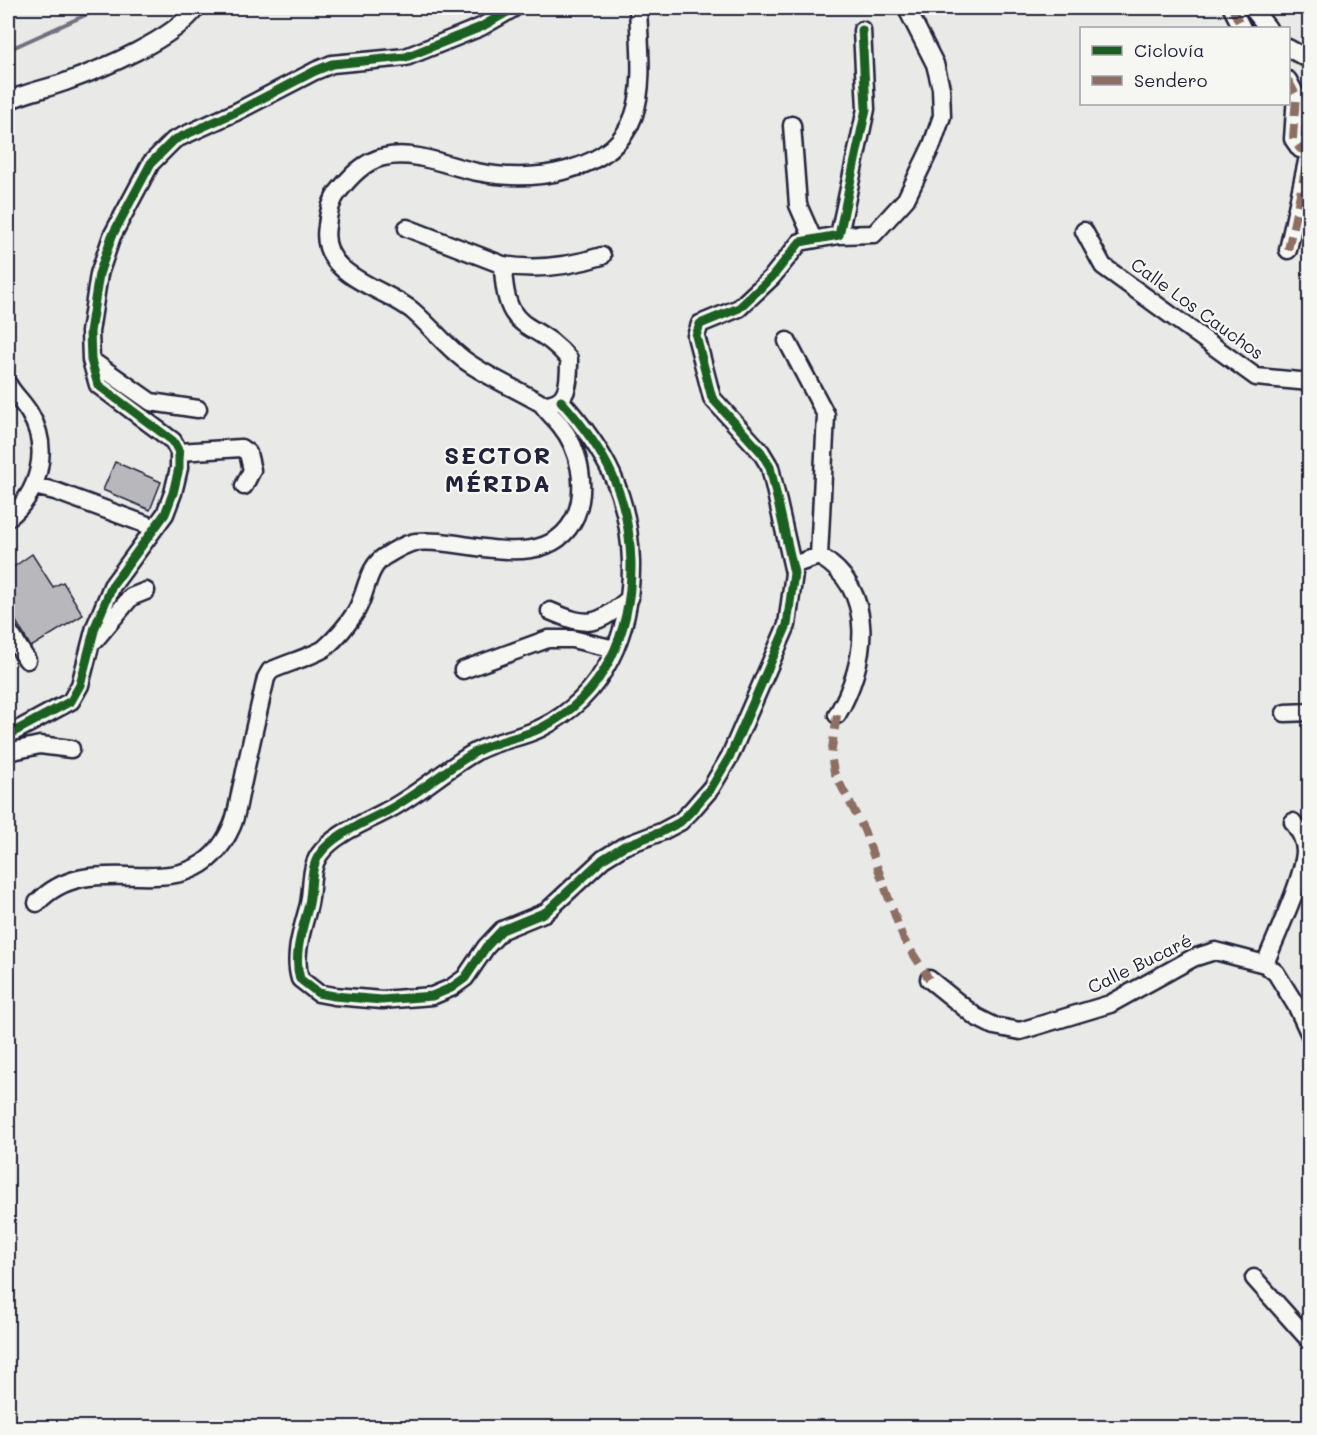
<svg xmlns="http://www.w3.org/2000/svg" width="1317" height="1435" font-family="Mali,sans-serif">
<rect width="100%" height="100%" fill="#e9e9e7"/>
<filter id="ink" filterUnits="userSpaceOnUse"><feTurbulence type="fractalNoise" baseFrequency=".0167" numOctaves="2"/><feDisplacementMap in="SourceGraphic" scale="12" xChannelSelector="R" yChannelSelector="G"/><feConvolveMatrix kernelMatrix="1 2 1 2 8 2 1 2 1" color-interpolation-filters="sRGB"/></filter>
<g filter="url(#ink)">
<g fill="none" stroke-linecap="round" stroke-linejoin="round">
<path stroke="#71717f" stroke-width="4" d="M8 50 101 8"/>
</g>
<path fill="#b8b8bc" stroke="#22223b" stroke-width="1.5" d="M115 462 161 482 150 510 103 490Z
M32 554 53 587 63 582 83 615 31 647 8 607V571Z"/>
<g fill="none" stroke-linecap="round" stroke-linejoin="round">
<g stroke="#22223b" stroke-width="21">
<path id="minor" d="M1232 8 1242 28
M1252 8 1268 28
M1288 48 1310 60
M1288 80 1296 95 1293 139 1300 149 1310 152
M8 101C26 92 46 89 65 82 102 69 174 39 196 8
M792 125 798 205 813 239
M407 228 503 265
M1084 231 1103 266 1256 377 1310 382
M839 235 874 234 906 199 932 145 942 116 941 88 935 64 907 9
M1288 250 1309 152
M602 256C570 266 538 271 503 265 505 339 534 316 569 359 569 381 570 405 542 404 517 389 487 377 463 359 445 345 431 327 414 312 385 287 318 277 327 226 328 215 331 201 338 192 350 177 364 161 384 157 415 150 447 166 477 172 507 178 537 178 567 170 654 146 641 81 638 8
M787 341 826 415 819 556
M91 360 151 402 198 409
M8 384C14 395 24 403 30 414 51 449 39 494 8 518
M561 401C606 451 629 494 631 562 632 631 605 696 541 728 521 738 498 740 477 751 447 768 421 792 390 809 367 822 334 833 319 855 309 870 313 891 308 908 302 930 293 956 300 979L318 993 334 996 382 1000 432 996 451 988 465 978 486 947 502 930 546 912 603 859 624 846 661 832 680 822 691 811 711 788 730 756 787 625 794 573 770 467 761 452 712 398 696 336 700 324 739 308 772 277 800 242 839 235 866 109 862 30
M179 452 241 448 248 453 252 470 244 486
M34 486 55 491 153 527
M793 565 819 556C878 590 867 664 837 715
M550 611C589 628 596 626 630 598
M8 630 27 660
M95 640 131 597 146 591
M463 670 548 639H572L615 649
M1285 713 1310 712
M8 735 71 701 80 685 95 627 112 586 165 514 173 493 179 468V452L173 441 98 385 91 360 90 332 99 274 112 236 151 163 174 140 236 112 315 71 332 64 406 57 481 27 514 8
M8 752 40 745 71 749
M37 903C96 839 190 921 232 826 238 812 239 795 243 781 250 747 258 713 266 678L270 671C284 664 316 655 325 648 335 639 348 624 355 613 367 595 366 566 387 555 395 550 407 543 416 542 463 536 549 578 576 515 587 487 580 449 560 425 554 417 547 412 542 404
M1265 964C1276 936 1303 880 1305 852 1305 840 1300 832 1293 822
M929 979 976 1017 994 1026 1020 1031 1110 1004 1193 958 1215 951 1265 964 1276 973 1297 1007 1310 1035
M1254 1278 1310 1341"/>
</g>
<use href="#minor" stroke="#f6f6f2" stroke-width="16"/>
<path stroke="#8d6e63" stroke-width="8" stroke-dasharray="15 8" stroke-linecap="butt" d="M1232 8 1242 28
M1288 80 1296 95 1293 139 1300 149 1310 152
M1288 250 1309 152
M837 715 831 755 834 772 864 830 903 938 929 979"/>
<g stroke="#f6f6f2" stroke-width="13">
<path id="cycleway" d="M561 401C606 451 629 494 631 562 632 631 605 696 541 728 521 738 498 740 477 751 447 768 421 792 390 809 367 822 334 833 319 855 309 870 313 891 308 908 302 930 293 956 300 979L318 993 334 996 382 1000 432 996 451 988 465 978 486 947 502 930 546 912 603 859 624 846 661 832 680 822 691 811 711 788 730 756 787 625 794 573 770 467 761 452 712 398 696 336 700 324 739 308 772 277 800 242 839 235 866 109 862 30
M8 735 71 701 80 685 95 627 112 586 165 514 173 493 179 468V452L173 441 98 385 91 360 90 332 99 274 112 236 151 163 174 140 236 112 315 71 332 64 406 57 481 27 514 8"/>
</g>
<use href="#cycleway" stroke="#1b5e20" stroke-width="9"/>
</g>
</g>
<g text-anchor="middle" stroke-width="4.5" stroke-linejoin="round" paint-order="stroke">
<g font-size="18" fill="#22223b" stroke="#f6f6f2">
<text transform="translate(1197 309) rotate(36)" y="6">Calle Los Cauchos</text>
<text transform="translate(1140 964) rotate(-26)" y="6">Calle Bucaré</text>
</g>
<g font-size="24" font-weight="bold" letter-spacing="1.5" fill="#22223b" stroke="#f6f6f2">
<text x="498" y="464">SECTOR<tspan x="498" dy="28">MÉRIDA</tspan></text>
</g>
</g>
<rect width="1317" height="1435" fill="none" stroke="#f6f6f2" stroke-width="30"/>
<rect x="15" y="15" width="1287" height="1405" fill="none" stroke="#22223b" stroke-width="2" filter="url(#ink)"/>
<rect x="1080" y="27" width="210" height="78" fill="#f6f6f2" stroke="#a1a1a9" stroke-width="1.5"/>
<rect x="1092" y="46" width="30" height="9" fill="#1b5e20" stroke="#a1a1a9" stroke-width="1.5"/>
<text x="1134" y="57" font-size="18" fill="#22223b">Ciclovía</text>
<rect x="1092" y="76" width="30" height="9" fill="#8d6e63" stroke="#a1a1a9" stroke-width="1.5"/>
<text x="1134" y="87" font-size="18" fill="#22223b">Sendero</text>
</svg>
